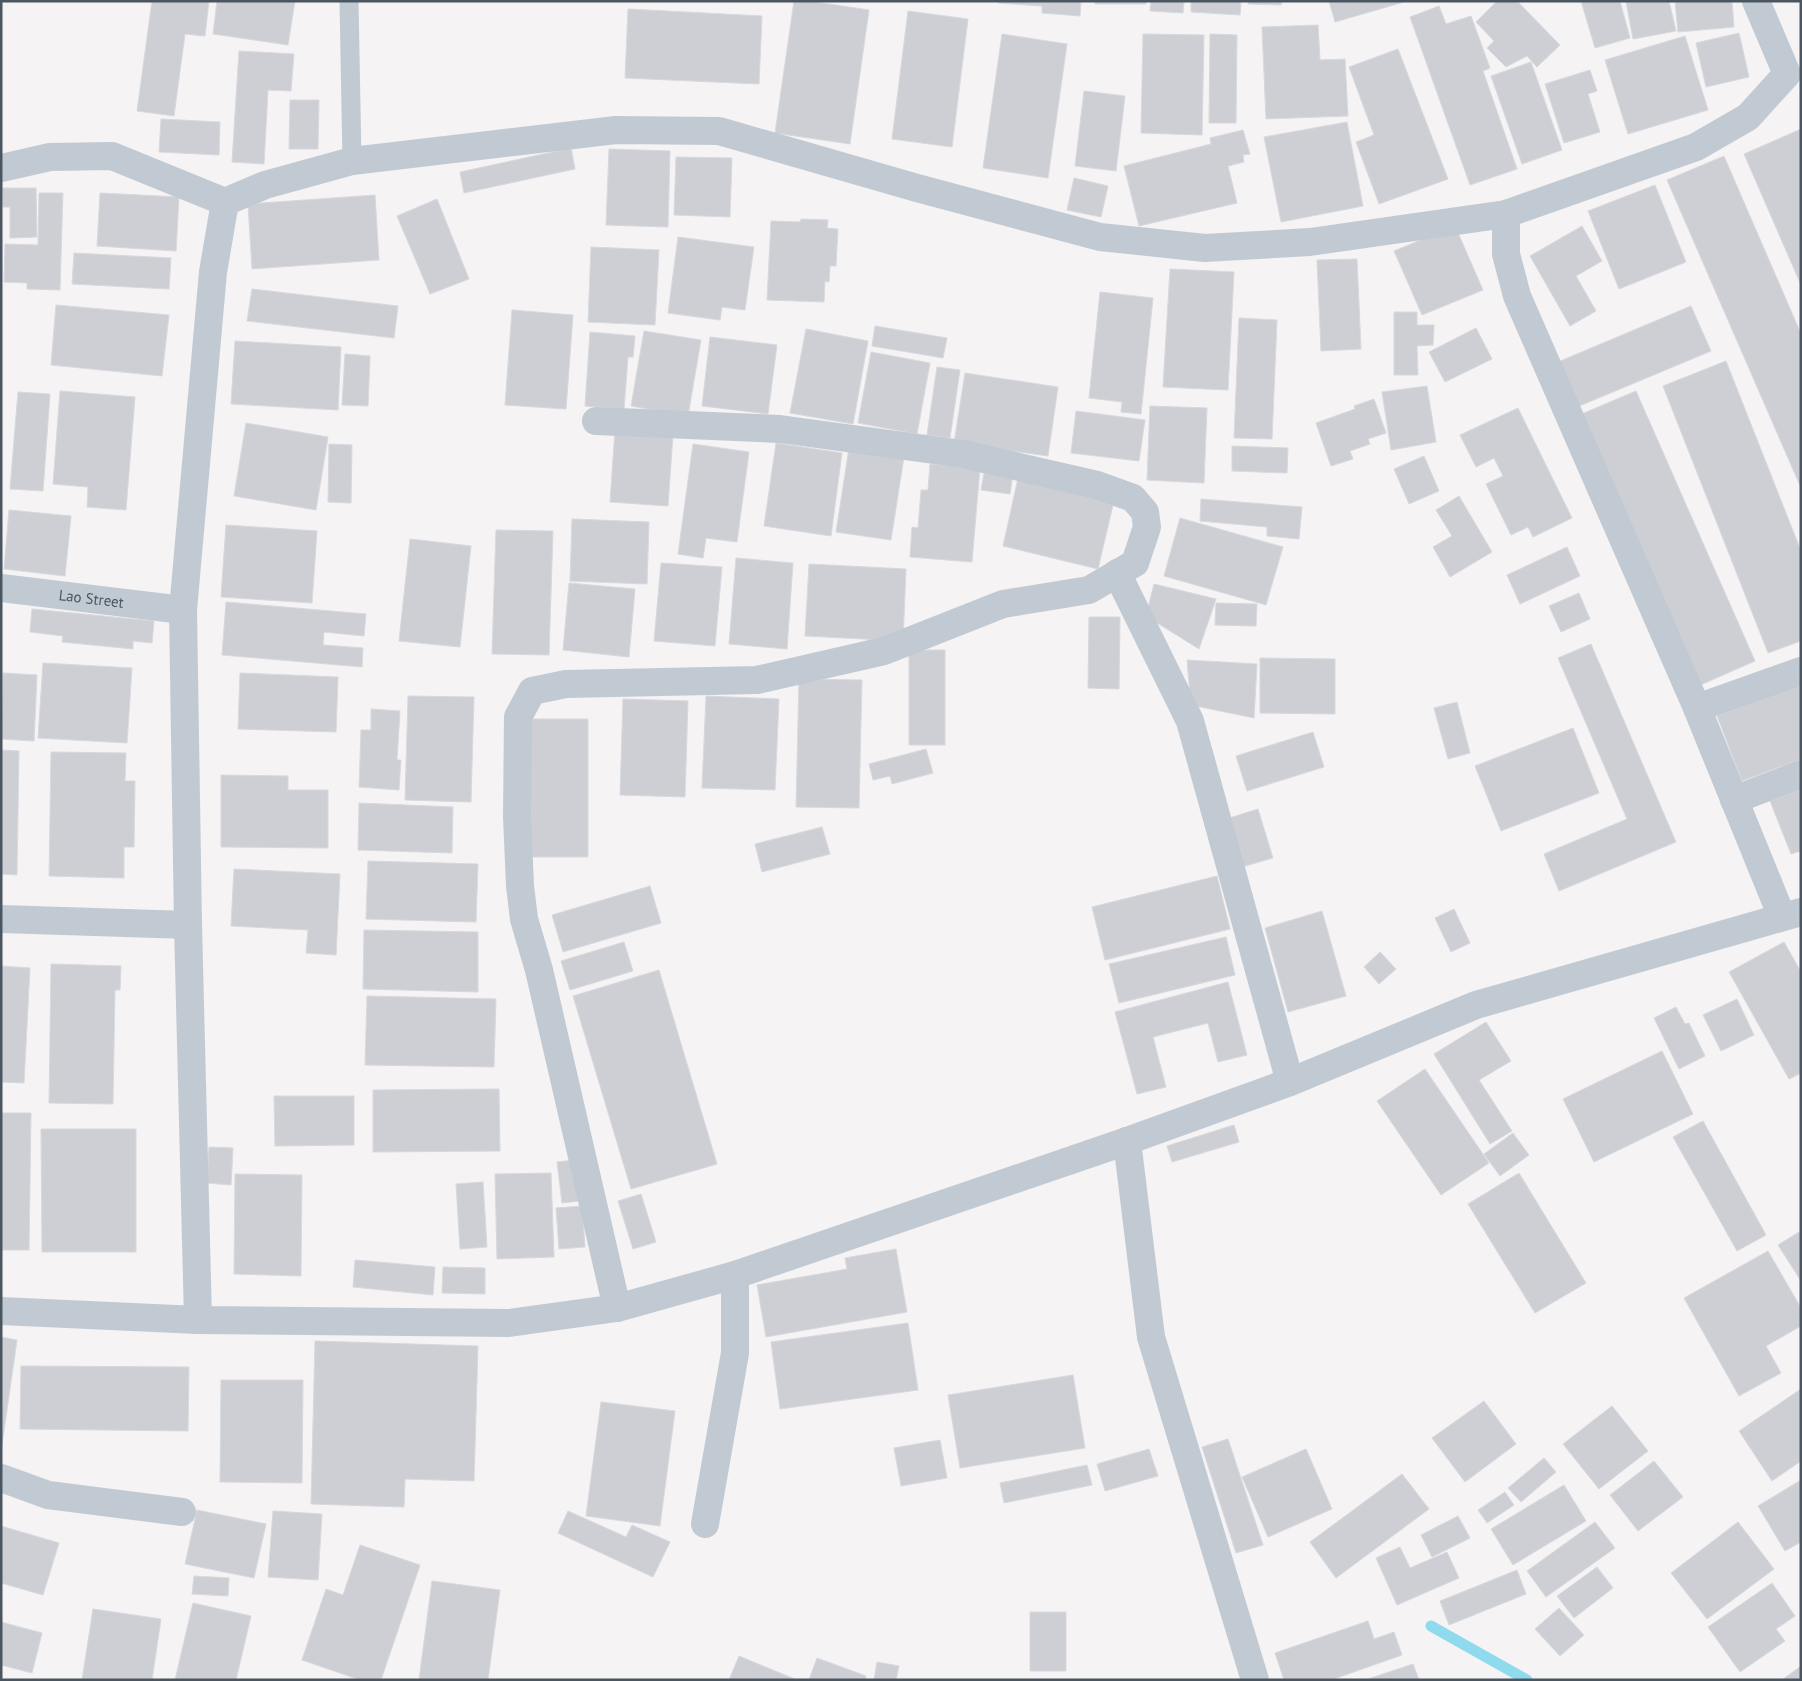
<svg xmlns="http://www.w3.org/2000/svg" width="1802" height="1681" font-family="'PT Sans',sans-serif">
<rect width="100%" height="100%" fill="#f5f3f3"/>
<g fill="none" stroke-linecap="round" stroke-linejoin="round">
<path stroke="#90daee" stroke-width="11" d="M1431 1626 1527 1680"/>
</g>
<path fill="#cdcfd5" stroke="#d7d9de" d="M152 1H209L205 36 185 34 174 116 137 111Z
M217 1H295L288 45 213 34Z
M794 1H809L869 10 850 144 775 133Z
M998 1H1081L1080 16 1042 13V6L998 3Z
M1095 1H1146V4H1095Z
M1151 1H1184L1183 13 1150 11Z
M1191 1H1241L1240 15 1191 12Z
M1248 1H1282L1281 5 1248 4Z
M1329 1H1403L1404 2 1335 22Z
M1497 1H1517L1560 45 1537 67 1527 56 1506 67 1487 48 1494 41 1476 22Z
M1581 1H1620L1630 38 1595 48Z
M1626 1H1669L1676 31 1633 39Z
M1675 1H1732L1734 27 1678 32Z
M1439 6 1446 24 1471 16 1490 68 1483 71 1517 169 1470 185 1410 17Z
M628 9 762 16 759 84 625 78Z
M908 11 968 19 952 147 892 139Z
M1318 25 1320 60 1345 59 1348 116 1266 119 1262 27Z
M1739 33 1749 77 1706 87 1696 43Z
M1002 34 1067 44 1048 178 983 168Z
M1143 34 1204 35 1202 135 1141 133Z
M1210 34 1237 35 1236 123H1209Z
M1685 36 1708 110 1628 134 1605 60Z
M1398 49 1448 179 1379 204 1356 142 1374 135 1349 67Z
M239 51 294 54 291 91 268 90 264 164 232 162Z
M1531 62 1562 150 1522 164 1491 76Z
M1590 70 1597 91 1588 94 1600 132 1564 143 1545 84Z
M1084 91 1125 96 1116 171 1075 166Z
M290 100H319L318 149H289Z
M161 119 220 122 219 155 159 152Z
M1347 122 1363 206 1281 222 1264 137Z
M1801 129V285L1744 154Z
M1243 130 1250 154 1243 155 1244 162 1228 166 1237 203 1139 226 1124 166 1211 144 1210 138Z
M571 148 575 169 464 193 460 172Z
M609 149 670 151 668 227 606 225Z
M1724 156 1801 334V488L1667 180Z
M676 157 732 158 730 217 674 215Z
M1074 178 1108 186 1101 217 1067 210Z
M1655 185 1686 262 1619 289 1588 211Z
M2 188H36L37 237 10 238V207H3Z
M39 193H63L60 290 27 289V283L4 282 5 244 38 245Z
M100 193 179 197 176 251 97 246Z
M375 195 379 260 252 269 248 204Z
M437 199 469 279 430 294 397 216Z
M801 219 828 220 827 228 838 229 836 266H830L829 282 825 281 824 302 767 300 771 221 800 222Z
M1455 226 1483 290 1422 315 1394 251Z
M1582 226 1602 261 1576 276 1596 311 1570 326 1530 256Z
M678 237 754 247 745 310 722 307 720 320 668 313Z
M591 247 659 250 655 325 588 322Z
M74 253 171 258 169 289 72 284Z
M1357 259 1361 349 1321 351 1317 260Z
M1170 269 1234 272 1228 390 1163 387Z
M252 289 398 306 394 338 247 321Z
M1100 292 1153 298 1141 414 1121 412 1122 402 1089 398Z
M56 305 169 315 162 376 51 365Z
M1691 306 1711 351 1577 407 1558 362Z
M512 310 573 315 566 409 505 405Z
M1394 312H1417V325H1434L1433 345 1417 346 1418 375H1394Z
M1239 318 1277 320 1272 439 1234 438Z
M875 326 947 338 943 358 872 346Z
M1476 328 1492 359 1445 382 1429 352Z
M806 329 868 341 853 424 790 413Z
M644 331 701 340 688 416 631 406Z
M590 332 635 336 633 357H628L624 409 585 406Z
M710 337 777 345 768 414 702 406Z
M235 341 341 347 338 410 231 404Z
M871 352 930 363 917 434 858 423Z
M345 354 370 356 368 406 342 405Z
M1726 361 1801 551V641L1768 653 1663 386Z
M937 367 960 370 950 438 927 435Z
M965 373 1058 387 1048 456 954 443Z
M1427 386 1436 442 1391 450 1382 392Z
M60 391 135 397 126 510 87 507 88 487 53 484Z
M1636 391 1755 661 1696 687 1577 416Z
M18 392 50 394 43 491 10 489Z
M1374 399 1386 433 1368 439 1370 444 1350 451 1353 459 1331 466 1316 423 1355 409 1354 406Z
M1150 406 1207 408 1204 483 1147 480Z
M1518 408 1572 518 1533 537 1528 527 1511 535 1486 484 1503 476 1494 458 1476 467 1460 435Z
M1076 411 1145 420 1139 461 1071 453Z
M246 423 328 437 316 510 234 496Z
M615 430 673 434 668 506 610 502Z
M776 443 842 453 831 536 764 526Z
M329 444 352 445 351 503 328 502Z
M693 444 749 452 737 542 706 538 703 558 678 554Z
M1232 446 1288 448 1287 473 1232 471Z
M849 448 904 457 891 540 836 532Z
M1424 456 1439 491 1409 504 1394 469Z
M930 464 980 468 972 562 910 557 912 527 918 528 921 490H928Z
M985 468 1013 473 1010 494 981 490Z
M1018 478 1114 501 1098 569 1003 546Z
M1459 496 1492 552 1450 577 1433 547 1452 536 1436 510Z
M1201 499 1302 507 1299 539 1267 536V527L1200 521Z
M9 510 71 516 65 576 4 569Z
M1180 518 1283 547 1266 605 1164 576Z
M572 519 649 522 647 584 570 581Z
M226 525 317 531 312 603 221 597Z
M496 530 553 531 549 655 492 654Z
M410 539 471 546 460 647 399 641Z
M1567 547 1580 576 1520 604 1507 575Z
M736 558 793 563 787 649 729 644Z
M661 563 722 567 715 646 654 641Z
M809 564 906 569 903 641 805 636Z
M569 583 635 589 629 657 563 650Z
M1154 584 1216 599 1199 649 1146 616Z
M1579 593 1590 619 1561 632 1549 606Z
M226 602 366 614 364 636 324 632 323 645 363 648 362 667 222 655Z
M1216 603 1257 604 1256 626 1215 625Z
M32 609 154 621 152 643 133 641V649L62 642 63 636 30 632Z
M1089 617H1120L1119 689 1088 688Z
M1591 644 1676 842 1559 891 1544 854 1627 819 1558 658Z
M909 650H945V745H909Z
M1260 658 1335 659V714L1260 713Z
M1187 660 1257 664 1254 718 1191 705Z
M43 663 132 668 127 743 38 738Z
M3 673 37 675 34 741 1 739Z
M240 673 338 677 336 732 238 729Z
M799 679 862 680 859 808 796 807Z
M1801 684V759L1742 781 1717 716Z
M408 696 474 697 471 802 405 800Z
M706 696 779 699 775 790 702 788Z
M623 699 688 701 685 797 620 795Z
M1457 702 1470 753 1448 759 1434 708Z
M371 709 400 711 397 760H401L399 790 359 787 361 730H371Z
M527 719H588V857H528Z
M1573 728 1599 793 1501 831 1475 766Z
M1313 732 1324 767 1247 791 1236 756Z
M926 749 933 773 892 784 890 776 873 780 869 764Z
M1 750 19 751 17 875 1 874Z
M51 752 126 753 125 781H135L134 847H124V878L49 876Z
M221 775 288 776V790H328V848L221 847Z
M1801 789V851L1791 854 1770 801Z
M359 803 453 807 452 853 358 850Z
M1258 809 1273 858 1235 869 1220 821Z
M822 827 830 854 762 872 755 844Z
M368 861 478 864 476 922 366 919Z
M234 869 340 874 336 955 306 953 308 930 231 926Z
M1217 876 1230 929 1105 960 1092 907Z
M650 886 661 923 563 952 552 915Z
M1454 909 1470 943 1451 952 1435 918Z
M1322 911 1346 996 1288 1012 1265 928Z
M364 930 478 932V992L363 989Z
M1226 937 1235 975 1119 1003 1109 964Z
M624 942 633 971 570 990 561 961Z
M1784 942 1801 972V1073L1789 1079 1729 972Z
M1380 952 1396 969 1379 984 1364 967Z
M51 964 121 966 120 990H115L113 1104 49 1103Z
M1 966 30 968 24 1083 1 1082Z
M659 970 717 1164 631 1189 573 996Z
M1228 982 1247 1055 1218 1062 1208 1023 1153 1037 1166 1087 1137 1094 1115 1012Z
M367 996 496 999 494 1067 365 1065Z
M1737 999 1754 1035 1721 1051 1703 1015Z
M1676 1007 1685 1024 1689 1023 1705 1056 1679 1069 1654 1018Z
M1486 1022 1511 1061 1479 1080 1512 1131 1490 1144 1434 1054Z
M1662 1051 1693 1114 1594 1162 1563 1099Z
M1425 1069 1489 1163 1441 1195 1377 1101Z
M499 1089 500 1151 373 1152V1090Z
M274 1096H354V1145L275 1146Z
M1 1113H31L29 1250H1Z
M1703 1121 1766 1235 1737 1251 1673 1137Z
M1234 1125 1239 1142 1172 1162 1167 1146Z
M41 1129H136V1252H42Z
M1513 1133 1529 1155 1500 1176 1484 1154Z
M209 1147 233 1148 231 1185 207 1183Z
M574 1160 579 1201 562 1203 557 1162Z
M551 1173 554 1257 497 1259 495 1174Z
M1519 1173 1586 1283 1535 1313 1468 1204Z
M235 1174 302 1175 301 1276 234 1274Z
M483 1182 487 1247 460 1249 456 1184Z
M641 1194 656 1242 633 1249 618 1201Z
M582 1206 585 1247 559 1249 556 1208Z
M1799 1232 1801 1235V1281L1778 1245Z
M896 1249 907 1312 766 1337 757 1285 847 1269 845 1258Z
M1768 1251 1801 1308V1326L1766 1346 1781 1373 1739 1396 1684 1298Z
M355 1260 435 1267 433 1295 353 1287Z
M443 1267 485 1268V1294L442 1293Z
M908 1323 918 1390 780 1409 771 1342Z
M1 1337 17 1340 1 1452Z
M315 1341 478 1346 474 1481 405 1479 404 1507 311 1504Z
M21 1366 189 1367 188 1431 20 1429Z
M1073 1375 1085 1448 960 1468 948 1395Z
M221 1380H303L302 1483 220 1482Z
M1801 1389V1461L1772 1481 1739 1431Z
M1484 1401 1516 1444 1465 1482 1432 1438Z
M601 1402 675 1411 660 1526 586 1516Z
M1612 1406 1648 1451 1599 1489 1563 1444Z
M1228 1439 1263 1545 1236 1553 1202 1447Z
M940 1440 947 1478 901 1486 894 1448Z
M1149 1449 1158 1476 1105 1491 1097 1464Z
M1306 1449 1332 1509 1268 1537 1242 1477Z
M1544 1458 1556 1472 1521 1502 1508 1488Z
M1654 1461 1683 1497 1638 1531 1610 1495Z
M1087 1465 1092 1485 1004 1503 1000 1483Z
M1402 1474 1429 1509 1336 1578 1310 1542Z
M1801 1480V1542L1785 1551 1758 1506Z
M1564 1485 1586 1521 1513 1565 1491 1529Z
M1505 1492 1514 1505 1487 1523 1478 1510Z
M197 1510 266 1524 254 1578 185 1564Z
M273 1511 322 1514 318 1580 268 1577Z
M568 1511 626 1537 632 1525 670 1542 653 1577 558 1533Z
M1458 1516 1470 1538 1432 1557 1421 1535Z
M1595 1522 1615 1548 1546 1597 1527 1571Z
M1738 1522 1774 1569 1707 1619 1671 1573Z
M1 1526 59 1543 43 1595 1 1583Z
M360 1545 420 1565 381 1680H360L302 1660 326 1589 343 1595Z
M1400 1547 1410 1568 1447 1552 1459 1578 1397 1605 1376 1558Z
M1597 1567 1613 1588 1574 1618 1557 1596Z
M1517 1570 1526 1594 1449 1625 1440 1601Z
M194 1576 229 1578 228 1596 192 1594Z
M432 1581 500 1590 488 1680H419Z
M1772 1583 1795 1616 1776 1629 1785 1641 1740 1672 1708 1627Z
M193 1603 251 1616 236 1680H175Z
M1559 1608 1584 1635 1560 1656 1535 1629Z
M93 1609 161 1619 152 1680H82Z
M1030 1612H1066V1671H1030Z
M1368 1621 1374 1639 1394 1632 1402 1655 1331 1680H1284L1275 1653Z
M1 1622 42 1633 32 1673 1 1665Z
M739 1656 797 1680H729Z
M817 1658 866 1676 865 1680H809Z
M877 1662 899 1666 896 1680H874Z
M1413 1664 1419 1680H1365Z
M1801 1666V1680H1782Z"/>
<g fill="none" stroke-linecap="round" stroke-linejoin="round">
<path stroke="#c1cad2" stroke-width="19" d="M349 1 352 161"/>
<g stroke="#c1cad2" stroke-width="28">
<path d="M1 168 50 157 112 156 225 202 265 185 352 161 616 130 719 131 917 188 1100 237 1205 248 1310 242 1506 214 1696 147 1748 117 1787 74 1756 1"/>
<path d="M1506 214V254L1517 296 1697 708 1782 917"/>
<path d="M596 421 780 429 963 454 1097 485 1133 498 1145 512 1147 527 1135 563 1089 590 1003 604 884 651 757 680 566 684 532 691 518 717 517 817 520 886 524 919 539 970 617 1308"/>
<path d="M1117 573 1190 721 1290 1082"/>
<path id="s1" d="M1 588 183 610"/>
<path d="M1697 708 1801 671"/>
<path d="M1734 800 1801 774"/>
<path d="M1 919 188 925"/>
<path d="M1127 1141 1151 1337 1255 1680"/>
<path d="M198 1320 188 925 183 610 213 272 225 202"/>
<path d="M1 1478 48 1495 182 1512"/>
<path d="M705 1524 735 1353V1275"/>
</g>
<path stroke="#c1cad2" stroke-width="28" d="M1 1311 198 1320 509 1323 617 1308 735 1275 1127 1141 1290 1082 1476 1005 1801 912"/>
</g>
<g text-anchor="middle" stroke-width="4" stroke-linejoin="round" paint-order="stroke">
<g font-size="15" fill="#4a5661" stroke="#fff">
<text dy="5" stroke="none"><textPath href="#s1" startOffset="91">Lao Street</textPath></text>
</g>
</g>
<rect width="1802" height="1681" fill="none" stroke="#4a5661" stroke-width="5"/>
</svg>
